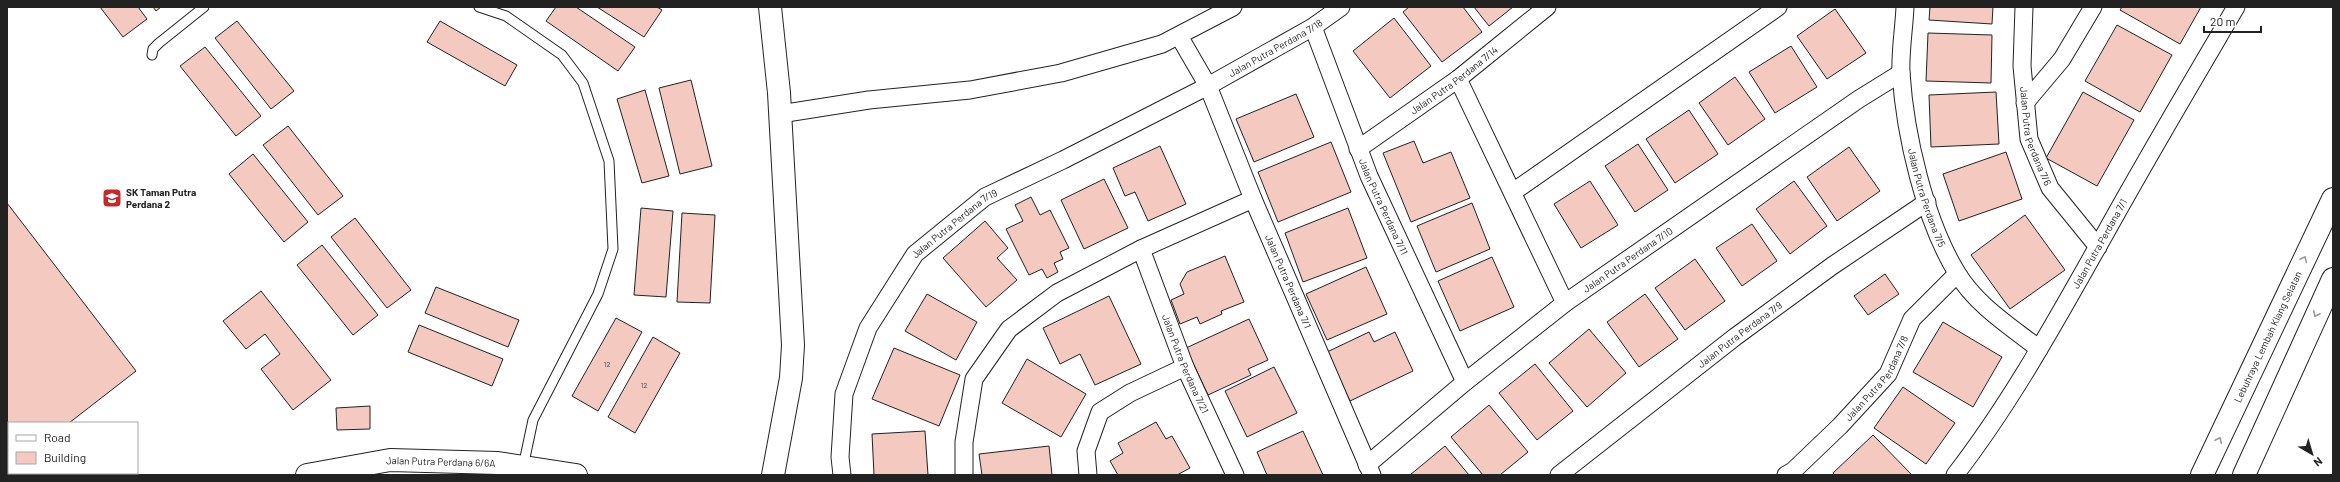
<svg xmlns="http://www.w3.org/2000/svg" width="2340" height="482" font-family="Barlow,sans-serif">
<rect width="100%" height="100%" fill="#fff"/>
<path fill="#f3c9c0" stroke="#222" d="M100 7H138L147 19 123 37Z
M153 7H161L156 11Z
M556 7H576L635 47 618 71 546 21Z
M597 7H657L662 10 644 37Z
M1409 7H1463L1482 32 1442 62 1403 12Z
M1474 7H1513L1489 26Z
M1930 7H1993L1992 24 1929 20Z
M2122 7H2201L2180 44 2120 10Z
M1835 9 1866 53 1827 79 1797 36Z
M1394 18 1431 66 1390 98 1353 51Z
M237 21 294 91 271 109 215 38Z
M440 21 517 65 505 86 427 42Z
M2117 25 2172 55 2140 112 2085 81Z
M1928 33 1992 35 1991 83 1926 81Z
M1791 46 1817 87 1775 113 1749 72Z
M205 47 261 116 236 136 180 66Z
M1735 77 1765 119 1728 145 1699 103Z
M691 80 712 166 680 174 659 88Z
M645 90 669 176 642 183 617 99Z
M1996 92 1999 144 1931 147 1929 95Z
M2083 92 2134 120 2097 186 2046 158Z
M1296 94 1314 137 1254 162 1236 119Z
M1689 110 1718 154 1675 183 1646 139Z
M288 126 343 196 318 215 263 145Z
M1414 141 1423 163 1451 152 1470 198 1411 222 1383 153Z
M1331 142 1351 192 1278 222 1258 172Z
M1638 144 1668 190 1635 212 1605 166Z
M1160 146 1186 204 1148 221 1135 192 1125 196 1113 168Z
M1849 147 1880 191 1837 221 1807 177Z
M2006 152 2022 199 1959 221 1943 174Z
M253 154 308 222 284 242 229 174Z
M1104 179 1128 228 1084 249 1061 200Z
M1590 181 1618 225 1581 248 1554 204Z
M1794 181 1827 226 1790 254 1756 209Z
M1031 197 1040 215 1050 210 1069 248 1060 252 1063 259 1054 263 1058 272 1047 278 1042 269 1029 275 1006 229 1023 221 1015 205Z
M7 203 136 371 69 423H9V469L7 471Z
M1472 203 1490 249 1436 272 1417 226Z
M641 208 673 211 666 297 634 295Z
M1348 208 1367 258 1303 282 1285 233Z
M682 213 715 215 710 303 677 302Z
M2025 215 2065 270 2010 309 1971 255Z
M355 218 411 290 387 308 331 237Z
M985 221 1008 248 997 258 1017 280 986 307 943 258Z
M1752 224 1777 261 1742 286 1716 248Z
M322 245 378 315 353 335 297 265Z
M1225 256 1244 302 1221 311 1222 314 1200 324 1197 317 1180 324 1171 300 1184 294 1180 284 1187 272Z
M1492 257 1514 307 1460 331 1438 281Z
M1695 259 1725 301 1685 330 1655 288Z
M1366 267 1387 314 1327 340 1306 294Z
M1885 274 1899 294 1868 315 1854 296Z
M436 287 519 320 508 347 425 313Z
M261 291 331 380 293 410 261 369 280 354 265 334 246 349 223 321Z
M927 294 977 322 956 360 905 331Z
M1645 294 1678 339 1639 367 1607 322Z
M1109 296 1141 364 1095 385 1080 354 1060 364 1043 328Z
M616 318 642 332 598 411 572 396Z
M1249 319 1268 360 1248 369 1251 375 1208 395 1186 348Z
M1943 322 2002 357 1973 407 1913 372Z
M419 325 503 359 492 386 408 352Z
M1589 329 1626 373 1587 407 1549 363Z
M1369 332 1374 342 1395 332 1413 371 1350 401 1327 352Z
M653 337 680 353 635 433 608 417Z
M894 348 960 375 939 426 872 399Z
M1027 359 1086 394 1061 437 1002 403Z
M1535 364 1573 411 1537 440 1499 393Z
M1274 367 1297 413 1247 437 1225 391Z
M1903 387 1955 423 1926 464 1874 428Z
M1489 405 1528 452 1500 475H1483L1451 437Z
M370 406V429L337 430 336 408Z
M1156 422 1166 439 1172 436 1190 468 1177 475H1118L1110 461 1123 453 1118 443Z
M925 431 928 475H874L872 434Z
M1303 431 1323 475H1267L1257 452Z
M1873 435 1912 475H1835L1833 473Z
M1049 446 1052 475H982L979 454Z
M1445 446 1469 475H1410Z"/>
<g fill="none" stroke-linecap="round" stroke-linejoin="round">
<g stroke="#222" stroke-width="11">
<path id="lane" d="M479 7 506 16 562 55 583 83 609 161 613 249 598 294 533 420 523 467
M152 55 153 49 159 43 204 7"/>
</g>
<g stroke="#222" stroke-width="19">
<g id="street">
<path id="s1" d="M1905 7C1904 29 1900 52 1901 73 1905 135 1925 221 1957 273 1976 305 2010 326 2039 349"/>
<path id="s2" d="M2024 7 2022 66 2029 139 2050 188 2098 247"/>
<path id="s3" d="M1313 27 1369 176 1465 382"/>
<path id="s4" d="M1179 36 1208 86 1253 199 1372 475"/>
<path d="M1458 79 1565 303"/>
<path d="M2025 103 2062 59 2093 7"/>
<path d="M780 114 869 100 970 90 1061 73 1162 44 1233 7"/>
<path id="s5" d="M1358 149 1458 79 1547 7"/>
<path d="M1513 192 1778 7"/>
<path id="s6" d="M1141 249 1185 367 1235 475"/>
<path id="s7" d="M1367 465 1465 382 1565 303 1859 99 1901 73"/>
<path id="s8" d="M842 475 840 457 844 394 868 328 915 254 985 197 1063 160 1208 86 1313 27 1341 7"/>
<path d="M964 475V442L974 379 1009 329 1057 293 1141 249 1253 199"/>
<path d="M1088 475 1086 451 1100 412 1130 393 1185 367"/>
<path id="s9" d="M1559 475 1735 337 1832 266 1927 202"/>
<path id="s10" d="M1786 475 1793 471 1840 426 1888 374 1912 319 1957 274"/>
<path id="s11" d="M1955 475C2013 400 2059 315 2106 232 2148 156 2192 82 2236 7"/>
</g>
</g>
<g stroke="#222" stroke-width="24">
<g id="secondary">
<path d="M770 7 779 93 793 345 791 378 773 475"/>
<path id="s12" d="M307 475 390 460 498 463 576 475"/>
</g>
</g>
<g stroke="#222" stroke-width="24">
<g id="highway">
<path id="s13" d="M2202 475 2333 199"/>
<path d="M2244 475 2333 279"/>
</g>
</g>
<use href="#lane" stroke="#fff" stroke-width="9"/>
<use href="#street" stroke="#fff" stroke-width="17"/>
<use href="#secondary" stroke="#fff" stroke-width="22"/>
<use href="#highway" stroke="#fff" stroke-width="22"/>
</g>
<defs><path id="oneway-chevron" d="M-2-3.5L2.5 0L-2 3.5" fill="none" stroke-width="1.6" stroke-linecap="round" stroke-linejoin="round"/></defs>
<g stroke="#9c9c9c">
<use href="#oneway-chevron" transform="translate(2304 259) rotate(-64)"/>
<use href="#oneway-chevron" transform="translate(2316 314) rotate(115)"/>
<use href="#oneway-chevron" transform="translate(2219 440) rotate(-65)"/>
</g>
<defs>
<g id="school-square" transform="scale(1)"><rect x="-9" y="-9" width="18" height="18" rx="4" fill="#c62828" stroke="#fff"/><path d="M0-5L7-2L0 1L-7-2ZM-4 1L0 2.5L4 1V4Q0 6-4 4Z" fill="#fff"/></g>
</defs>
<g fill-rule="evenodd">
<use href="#school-square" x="112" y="198"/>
</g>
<g text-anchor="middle" stroke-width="3" stroke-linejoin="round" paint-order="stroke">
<g font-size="8" fill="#564c4a">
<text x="607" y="367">12</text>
<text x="644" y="388">12</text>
</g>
<g font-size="10" fill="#222" stroke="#fff">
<text dy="4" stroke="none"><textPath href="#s8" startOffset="656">Jalan Putra Perdana 7/18</textPath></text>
<text dy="4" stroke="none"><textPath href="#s5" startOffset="118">Jalan Putra Perdana 7/14</textPath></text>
<text dy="4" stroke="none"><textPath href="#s2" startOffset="131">Jalan Putra Perdana 7/6</textPath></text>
<text dy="4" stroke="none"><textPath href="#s1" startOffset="194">Jalan Putra Perdana 7/5</textPath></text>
<text dy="4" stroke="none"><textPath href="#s3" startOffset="193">Jalan Putra Perdana 7/11</textPath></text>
<text dy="4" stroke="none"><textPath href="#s8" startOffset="289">Jalan Putra Perdana 7/19</textPath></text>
<text dy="4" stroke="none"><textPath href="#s11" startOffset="273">Jalan Putra Perdana 7/1</textPath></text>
<text dy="4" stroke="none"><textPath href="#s7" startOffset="332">Jalan Putra Perdana 7/10</textPath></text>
<text dy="4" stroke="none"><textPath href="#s4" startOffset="269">Jalan Putra Perdana 7/1</textPath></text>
<text dy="4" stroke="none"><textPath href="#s9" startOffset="229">Jalan Putra Perdana 7/9</textPath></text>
<text dy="4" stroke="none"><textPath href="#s13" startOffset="153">Lebuhraya Lembah Klang Selatan</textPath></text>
<text dy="4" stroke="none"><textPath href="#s6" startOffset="123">Jalan Putra Perdana 7/21</textPath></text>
<text dy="4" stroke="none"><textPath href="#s10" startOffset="134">Jalan Putra Perdana 7/8</textPath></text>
<text dy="4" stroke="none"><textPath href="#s12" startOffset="135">Jalan Putra Perdana 6/6A</textPath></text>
</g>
<g font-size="10" font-weight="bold" fill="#222" stroke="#fff" text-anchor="start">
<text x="126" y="196">SK Taman Putra<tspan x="126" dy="12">Perdana 2</tspan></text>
</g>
</g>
<rect width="2340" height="482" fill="none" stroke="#222222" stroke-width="16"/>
<rect x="8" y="422" width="130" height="52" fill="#ffffff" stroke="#a7a7a7"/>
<rect x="16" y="435" width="20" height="6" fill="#ffffff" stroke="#a7a7a7"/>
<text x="44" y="442" font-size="12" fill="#222222">Road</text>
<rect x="16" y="452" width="20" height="12" fill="#f3c9c0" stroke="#a7a7a7"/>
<text x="44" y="462" font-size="12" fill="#222222">Building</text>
<g transform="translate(2312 454) rotate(142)" stroke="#ffffff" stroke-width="3" paint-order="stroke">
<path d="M0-3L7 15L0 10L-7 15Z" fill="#222222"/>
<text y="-6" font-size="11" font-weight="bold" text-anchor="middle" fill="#222222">N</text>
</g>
<path d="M2204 26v6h57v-6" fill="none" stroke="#222222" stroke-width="2"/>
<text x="2210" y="26" font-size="12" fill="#222222" stroke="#ffffff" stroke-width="3" paint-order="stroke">20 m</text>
</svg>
